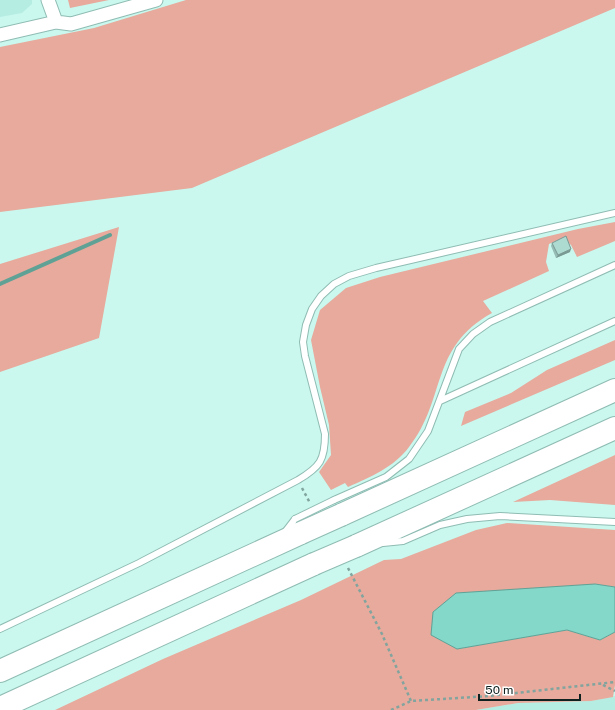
<svg xmlns="http://www.w3.org/2000/svg" width="615" height="710" font-family="'Public Sans',sans-serif">
<rect width="100%" height="100%" fill="#caf8ef"/>
<path fill="#b6ede2" d="M0 0H32V4L22 13 0 17Z
M615 696V710H476L518 703 591 701Z"/>
<path fill="#e7aa9c" d="M68 0H109L70 8Z
M186 0H615V8L192 188 0 212V47L94 28Z
M615 222V241L577 257 571 245 563 238 549 244 546 262 549 271 483 301 492 313C429 348 447 399 409 447 394 467 371 477 348 487L345 483 331 490 319 472 331 455 329 425 320 387 311 340 320 310 346 288 380 277 578 229Z
M119 227 99 338 0 372V264Z
M615 340V360L461 426 465 412 511 393 547 370Z
M615 455V505L550 500 513 502Z
M507 523 615 530V587L595 584 457 649 567 630 600 640 615 632V685L613 697 591 701 518 703 476 710H55L163 659 301 600 384 560 401 559 476 530Z"/>
<path fill="#83d8c9" stroke="#60a196" d="M595 584 615 587V632L600 640 567 630 457 649 431 635 433 612 456 593Z"/>
<g fill="none" stroke-linecap="round" stroke-linejoin="round">
<path stroke="#60a196" stroke-width="4" d="M0 284 110 235"/>
<g stroke="#8fbcb3" stroke-width="8">
<path id="lane" d="M440 401 615 321
M334 500 386 477 409 459 428 431 459 349 473 334 490 322 615 265
M285 532 295 519
M383 543 403 541 440 525 467 519 500 516 615 522
M0 629 139 563 298 480C320 467 325 460 325 434L305 356 303 342 306 325 312 309 321 296 334 284 349 276 376 268 615 213"/>
</g>
<g stroke="#8fbcb3" stroke-width="15">
<path id="street" d="M48 0 56 22
M0 35 56 22 71 24 156 0"/>
</g>
<g stroke="#8fbcb3" stroke-width="24">
<path id="highway" d="M341 515 615 390
M356 546 615 428
M0 671 301 533
M0 708 314 564"/>
</g>
<path stroke="#81a49e" stroke-width="2.5" stroke-dasharray="3 3" stroke-linecap="butt" d="M302 488 310 503
M348 568 382 634 411 701
M603 685 615 691
M391 710 411 701 489 696 615 682"/>
<use href="#lane" stroke="#fff" stroke-width="6"/>
<use href="#street" stroke="#fff" stroke-width="13"/>
<use href="#highway" stroke="#fff" stroke-width="22"/>
<g stroke="#8fbcb3" stroke-width="8" stroke-linecap="butt">
<path id="lane-bridge" d="M295 519 334 500"/>
</g>
<g stroke="#8fbcb3" stroke-width="24" stroke-linecap="butt">
<path id="highway-bridge" d="M301 533 341 515
M314 564 356 546"/>
</g>
<use href="#lane-bridge" stroke="#fff" stroke-width="6"/>
<use href="#highway-bridge" stroke="#fff" stroke-width="22"/>
</g>
<path fill="#95bcb5" d="M552 243 570 252 556 258 551 246Z"/>
<path fill="#799993" d="M571 249 570 252 556 258 558 255Z"/>
<path fill="#addbd2" stroke="#799993" d="M566 236 571 249 558 255 552 243Z"/>
<path d="M479 694v6h101v-6" fill="none" stroke="#10221f" stroke-width="2"/>
<text x="485" y="694" font-size="12" fill="#10221f" stroke="#ffffff" stroke-width="3" paint-order="stroke">50 m</text>
</svg>
